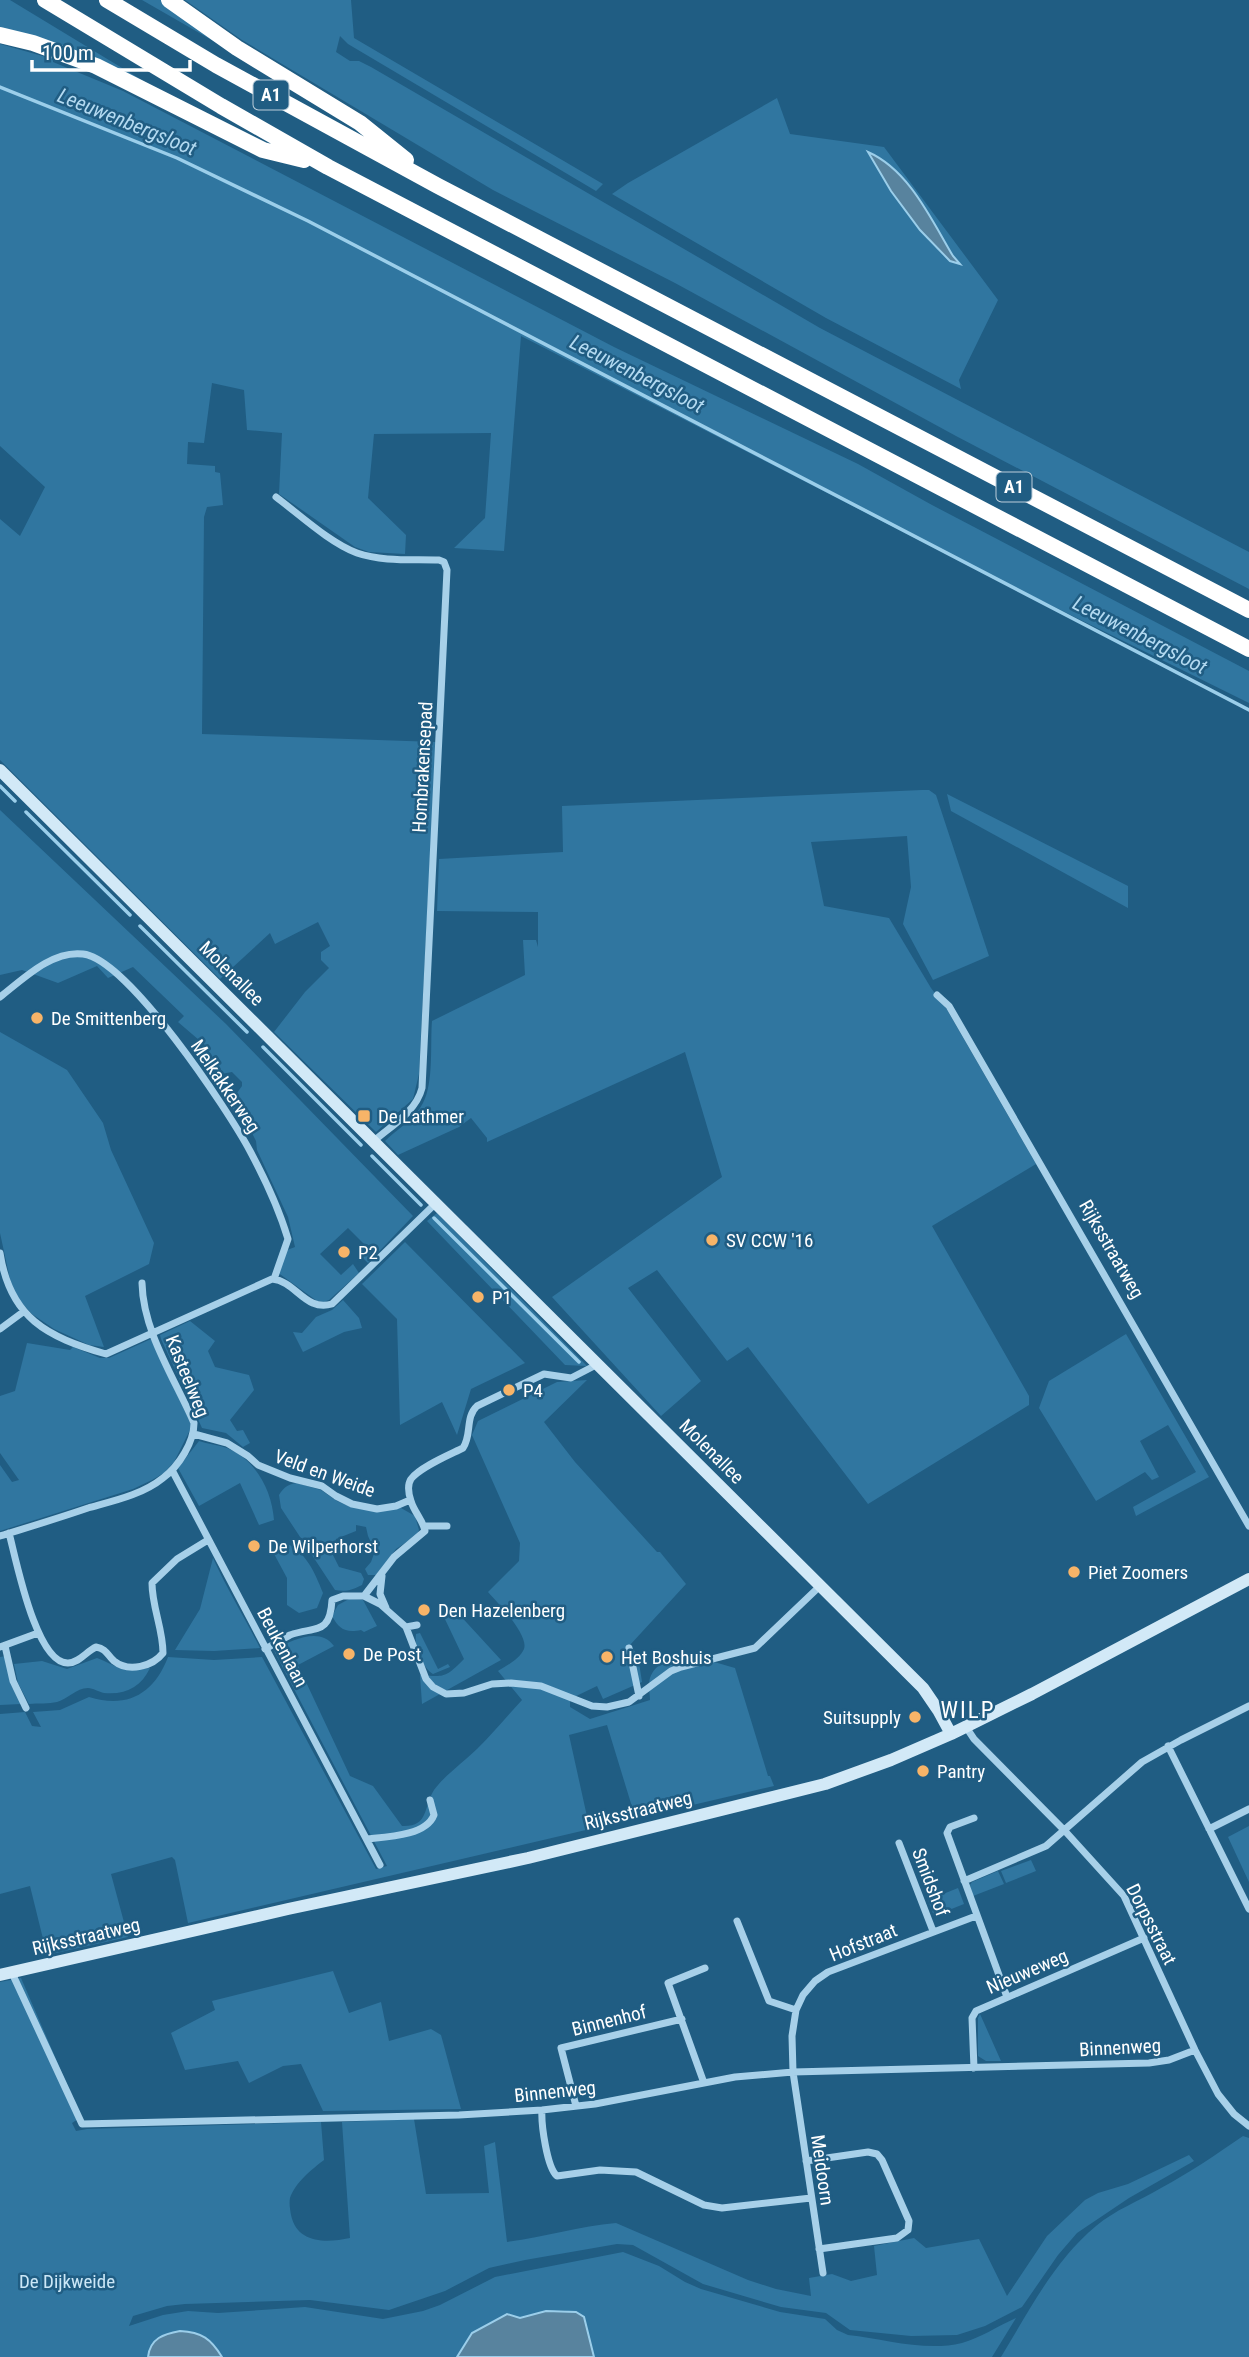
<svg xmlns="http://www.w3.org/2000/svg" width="1249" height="2357" font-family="'Roboto Condensed',sans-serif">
<rect width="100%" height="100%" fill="#205d83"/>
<path fill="#3076a0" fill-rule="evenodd" d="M0 0H10L160 91 0 31Z
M142 0H162L269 73Z
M185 0H351L354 38 603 184 596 191 348 44 340 36 336 52 350 61H359L371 67 820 328 1249 552V589L956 436 675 283 493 190 242 40Z
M0 44 53 59V62L123 91 614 347 858 464 932 505 1249 671V703L911 536 521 336 504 551 454 548 485 518 491 433 374 434 368 498 406 535 405 554 369 552 355 547 279 494 282 433 247 430 244 390 212 383 204 443 188 442 187 464 215 466V472L220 473 223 505 207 507 204 517 202 734 436 742 419 1074 413 1099 376 1132 274 1032 305 992 329 968 321 960V952L330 946 318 922 275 944 270 933 220 979 0 760V519L20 536 45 487 0 446Z
M777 98 790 134 884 147 998 300 959 380 961 389 826 318 612 194 628 183ZM911 188 953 256 959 263 950 261 941 251Z
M922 790H929L936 795 989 956 933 980 903 924 911 887 907 836 811 842 824 906 889 918 931 988 946 1008 1036 1164 932 1226 1029 1396V1405L868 1504 748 1347 727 1361 657 1270 628 1288 701 1381 661 1416 552 1297 722 1177 685 1052 487 1142V1138L471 1118 459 1127 398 1155 385 1141C397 1129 415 1119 423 1103 434 1082 430 1044 432 1021L525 975 523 940H536L538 947V912L437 911 439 859 563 852 562 806Z
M947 794 1128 886V908L951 811Z
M0 810 226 1024 413 1216 368 1263 361 1256 368 1248 348 1228 320 1254 341 1275 353 1264 359 1273 329 1300 324 1302 317 1301 277 1272 282 1252 295 1247 288 1217 257 1150 256 1141 251 1131 229 1104 242 1086V1082L232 1072 221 1074 209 1065V1051L206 1046 178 1022 184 1016 133 967 108 978 97 966 58 983 22 970 0 975Z
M0 1032 67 1070 103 1123 111 1150 154 1243 149 1264 85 1296 104 1347 89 1345 54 1329 32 1314 20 1301 11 1284 0 1233Z
M437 1213 587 1366 565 1365 427 1221Z
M405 1242 525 1363 471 1389 457 1435 442 1402 400 1425 397 1319 362 1284Z
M343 1300 359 1318 362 1328 344 1332 303 1352 293 1332 302 1333 316 1317 332 1310Z
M190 1321 215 1341 208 1351 215 1367 249 1375 254 1390 230 1420 237 1431 243 1430 250 1443 243 1447 226 1433 202 1428 161 1339 160 1335Z
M1126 1334 1209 1477 1136 1516 1133 1507 1196 1472 1168 1425 1140 1441 1159 1477 1152 1480 1145 1472 1096 1501 1039 1408 1049 1381Z
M151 1339 191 1424 190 1430 174 1462 164 1473 152 1480 133 1489 0 1531V1465L12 1482 19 1480 0 1453V1396L15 1391 27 1343 70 1350 73 1347 100 1358H109Z
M587 1380 544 1422 575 1462 657 1552H660L686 1584 630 1645 638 1656 642 1682 603 1699 597 1686 570 1699V1707L590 1719 650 1700C650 1694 648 1684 650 1678 662 1646 709 1660 735 1668L768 1776H770L774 1786 188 1923 175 1860 172 1857 111 1874 128 1937 47 1955 30 1886 0 1894V1714L25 1712 32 1726 41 1727 33 1712 60 1710 89 1697C127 1709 154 1694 168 1657L214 1660 262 1657 376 1869 387 1866 273 1649C293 1641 319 1626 334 1646L298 1665 350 1776 373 1786 402 1826C429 1827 423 1808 434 1790 443 1777 466 1760 478 1748 493 1733 507 1716 522 1700L498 1671C506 1666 520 1659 524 1649 529 1635 498 1603 488 1592L519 1561 520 1543 472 1435 478 1421 557 1382ZM607 1725 633 1810 588 1821 569 1735Z
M199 1441C208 1444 218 1445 227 1448 255 1459 272 1490 274 1520L259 1525 240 1483 199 1506 178 1468Z
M297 1483 321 1490 337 1501 351 1507 401 1508 415 1516 419 1530 417 1535 396 1549 376 1575H368L365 1569 371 1562 375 1551 368 1536 366 1527 356 1525V1531L336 1539 332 1553 339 1567 361 1573 364 1579 362 1585C352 1590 346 1592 335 1590L281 1508 279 1495C284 1487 288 1484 297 1483Z
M283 1542C306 1551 314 1571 323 1593L317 1608 299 1613 287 1605V1578L273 1552Z
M213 1558C227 1589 245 1618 260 1648L214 1651 175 1650 200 1609Z
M349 1599 363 1600 377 1626 364 1632 361 1630C345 1633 339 1629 332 1616L338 1605Z
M456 1611 501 1660 422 1704 420 1675C445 1677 445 1678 464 1659L443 1615Z
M420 1633 438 1669 448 1664 450 1667 433 1674C422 1667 414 1647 416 1634Z
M6 1656 11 1685 21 1704 0 1705V1657Z
M97 1658C121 1668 123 1673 150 1668 141 1687 126 1695 104 1693 99 1692 93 1688 88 1688 76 1688 68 1699 57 1702 49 1704 38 1703 29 1704L18 1683 14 1664 42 1661 67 1669Z
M1249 1826V1882L1228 1837Z
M1031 1860 1036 1871 1006 1883 1001 1871Z
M998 1871 1004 1884 973 1896 970 1885 972 1882Z
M958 1888 964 1904 934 1916 928 1900Z
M333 1971 349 2013 381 2002 389 2041 431 2029 441 2035 461 2109 323 2111 301 2064 283 2066 249 2083 238 2061 185 2070 171 2033 215 2010 212 2001Z
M21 1978 81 2117 72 2123 76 2131 87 2129 321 2122 324 2160C312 2169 295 2183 290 2198 289 2203 290 2209 291 2215 297 2244 327 2243 350 2238L342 2122 414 2119 426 2194 489 2193 484 2146 495 2142 507 2242C544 2237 580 2226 616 2223L748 2280 776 2289 811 2296 809 2278 832 2274 851 2281 877 2275 874 2246 914 2238 926 2248 979 2239 1007 2296 1047 2236 1085 2200 1098 2193 1128 2184 1189 2155 1194 2161 1129 2198 1077 2233 1058 2255 1022 2307 985 2326 957 2335 911 2336 850 2330 826 2313 781 2307 703 2284 633 2245 617 2244 525 2260 489 2268 445 2291 389 2310 310 2300 185 2304 167 2306 133 2316 129 2326 163 2315 188 2311 218 2313 305 2307 383 2319 423 2311 440 2305 495 2277 623 2252 659 2266 685 2282 701 2289 780 2312 825 2319 837 2330 848 2335C885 2339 925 2352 962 2343 980 2338 998 2326 1016 2318L992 2357H594L584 2317C560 2303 543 2316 519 2318 505 2320 494 2318 483 2327 473 2335 464 2347 457 2357H222L213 2344 149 2349 148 2357H0V1982Z
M980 2014 1001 2061H986L978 2056V2018Z
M1243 2136 1249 2138V2357H1001C1029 2311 1054 2261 1096 2226 1115 2210 1139 2201 1161 2188 1189 2173 1217 2154 1243 2136Z"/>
<path fill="#58839e" stroke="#9bceea" stroke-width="2" d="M868 152C909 170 931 219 953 256L960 264 950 261 920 230 891 191Z
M546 2311 576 2312 584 2317 594 2357H457L472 2333 507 2314 520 2318Z
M180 2331C202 2332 211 2339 222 2357H148C150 2338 164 2334 180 2331Z"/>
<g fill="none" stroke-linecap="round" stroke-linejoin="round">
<path stroke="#9bceea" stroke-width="3.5" d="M0 87 177 158 308 221 1249 710
M0 786 15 801
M26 812 130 915
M140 926 247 1032
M263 1047 361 1145
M372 1156 421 1205
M434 1218 579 1362"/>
<path stroke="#a7d0e9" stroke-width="7" d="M276 497C300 515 330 543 357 553 383 562 413 559 439 560L444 562 447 570 422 1088C416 1112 391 1126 374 1141
M937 995 949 1006 1249 1526
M0 997C23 979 52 950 83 954 128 959 228 1110 250 1151 265 1179 279 1209 288 1239L274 1279
M0 1253C10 1318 47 1337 106 1354L272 1279C296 1281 305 1312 332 1304L436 1203
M0 1329 23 1312
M194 1434 227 1443 248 1456 258 1465 290 1478 322 1486 336 1496 352 1504 377 1509 396 1506 410 1500
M172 1470 380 1865
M424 1526H447
M9 1533C16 1559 36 1664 68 1663 79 1663 87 1651 96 1647 107 1649 107 1655 114 1661 129 1673 153 1666 163 1653 163 1629 152 1607 152 1583L177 1559 208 1540
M0 1536C29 1527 59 1518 88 1508 113 1501 142 1495 163 1478 179 1466 194 1442 194 1423 175 1379 143 1332 142 1283
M382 1576 380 1594 386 1608
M364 1596 380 1604 406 1627 426 1679 433 1687 446 1694 464 1693 492 1684 511 1683 541 1686 592 1706 607 1707 629 1702 671 1671 681 1667 755 1648 820 1586
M406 1627 417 1625
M5 1646 13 1681 26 1708
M0 1647 38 1633
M629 1648 639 1696
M265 1649C273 1645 282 1639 290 1635 315 1626 330 1636 332 1600L343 1596H364L394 1557 425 1531C423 1520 414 1512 411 1501 409 1495 407 1485 411 1479 420 1467 449 1455 463 1448 472 1435 465 1417 477 1406L544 1374 571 1378 598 1364
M966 1727 974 1739 1065 1831 1124 1896 1195 2050 1218 2094 1234 2114 1249 2126
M1168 1746 1249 1909
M974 1818 950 1827 947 1833 1007 1997
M1209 1829 1249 1809
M367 1839C386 1837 426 1836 434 1815L430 1800
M899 1843 933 1931
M964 1881 1046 1846 1142 1762 1181 1740 1249 1706
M737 1921 769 2001 796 2010
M12 1973 82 2124 459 2115 542 2110 595 2104 735 2077 793 2072 1149 2063 1169 2060 1195 2050
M974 2068 972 2018 976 2011 1144 1938
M704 2083 668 1983 705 1968
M576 2106 561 2048 682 2019
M542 2110C541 2124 547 2168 557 2176L600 2170 636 2172 704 2205 722 2208 811 2198
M806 2161 868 2152 877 2154 882 2160 909 2221 908 2230 897 2238 819 2249
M823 2273 793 2072 792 2036 796 2010 803 1995 815 1981 828 1972 976 1916"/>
<path stroke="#d2e9f7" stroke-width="12" d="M0 770 923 1688 938 1710 951 1734
M0 1975 288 1909 528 1858 825 1784 891 1760 951 1734 1032 1694 1249 1579"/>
<path stroke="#fff" stroke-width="16" d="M45 0 221 106 328 167 1249 649
M107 0 216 65 438 186 1249 610
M169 0 237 48 360 123 406 160
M0 35 33 43 96 66 263 150 304 160"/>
</g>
<g fill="#f7b468" stroke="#205d83" stroke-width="2.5">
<circle cx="37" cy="1018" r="7"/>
<rect x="357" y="1109" width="14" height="14" rx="3.5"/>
<circle cx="712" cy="1240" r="7"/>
<circle cx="344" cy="1252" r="7"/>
<circle cx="478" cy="1297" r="7"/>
<circle cx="509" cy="1390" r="7"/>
<circle cx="254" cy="1546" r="7"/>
<circle cx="1074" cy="1572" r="7"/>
<circle cx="424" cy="1610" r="7"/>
<circle cx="349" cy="1654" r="7"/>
<circle cx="607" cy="1657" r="7"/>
<circle cx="915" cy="1717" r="7"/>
<circle cx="923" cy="1771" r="7"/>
</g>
<g text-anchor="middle" stroke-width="5" stroke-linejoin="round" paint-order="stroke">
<g fill="#205d83" stroke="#bcceda" stroke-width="2">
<rect x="253.5" y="80.5" width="35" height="29" rx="5"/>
<rect x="996.5" y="472.5" width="35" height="29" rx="5"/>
</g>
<g font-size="18" font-weight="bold" fill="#fff">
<text x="271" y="101">A1</text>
<text x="1014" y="493">A1</text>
</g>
<g font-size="19" fill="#fff" stroke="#205d83">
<text transform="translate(422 767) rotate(-87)" y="7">Hombrakensepad</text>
<text transform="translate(232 973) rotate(45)" y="7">Molenallee</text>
<text transform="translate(226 1086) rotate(56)" y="7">Melkakkerweg</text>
<text transform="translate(1112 1249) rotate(60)" y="7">Rijksstraatweg</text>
<text transform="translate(188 1376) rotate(68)" y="7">Kasteelweg</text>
<text transform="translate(712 1451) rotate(45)" y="7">Molenallee</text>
<text transform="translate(325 1473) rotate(20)" y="7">Veld en Weide</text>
<text transform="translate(283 1647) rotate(62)" y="7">Beukenlaan</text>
<text transform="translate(638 1810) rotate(-14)" y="7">Rijksstraatweg</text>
<text transform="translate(931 1882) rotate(69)" y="7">Smidshof</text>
<text transform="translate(1152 1924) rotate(63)" y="7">Dorpsstraat</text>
<text transform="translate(86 1936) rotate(-13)" y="7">Rijksstraatweg</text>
<text transform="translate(863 1942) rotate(-22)" y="7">Hofstraat</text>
<text transform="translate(1027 1971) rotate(-23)" y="7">Nieuweweg</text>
<text transform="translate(609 2020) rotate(-14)" y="7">Binnenhof</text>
<text transform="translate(1120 2047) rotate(-3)" y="7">Binnenweg</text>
<text transform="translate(555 2091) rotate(-6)" y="7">Binnenweg</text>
<text transform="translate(823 2170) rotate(82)" y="7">Meidoorn</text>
</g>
<g font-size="19" fill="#fff" stroke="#205d83" text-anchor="start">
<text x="51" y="1025">De Smittenberg</text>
<text x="378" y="1123">De Lathmer</text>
<text x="726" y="1247">SV CCW '16</text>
<text x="358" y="1259">P2</text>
<text x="492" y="1304">P1</text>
<text x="523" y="1397">P4</text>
<text x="268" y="1553">De Wilperhorst</text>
<text x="1088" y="1579">Piet Zoomers</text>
<text x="438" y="1617">Den Hazelenberg</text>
<text x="363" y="1661">De Post</text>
<text x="621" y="1664">Het Boshuis</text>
<text x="901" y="1724" text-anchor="end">Suitsupply</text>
<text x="937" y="1778">Pantry</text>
</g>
<g font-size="19" fill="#cbe7f7" stroke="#205d83">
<text x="67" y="2288">De Dijkweide</text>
</g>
<g font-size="21" font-style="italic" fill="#b3daf1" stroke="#205d83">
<text transform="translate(127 122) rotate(22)" y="7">Leeuwenbergsloot</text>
<text transform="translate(637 374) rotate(27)" y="7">Leeuwenbergsloot</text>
<text transform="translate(1140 635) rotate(27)" y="7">Leeuwenbergsloot</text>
</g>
<g font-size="23" letter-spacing="2" fill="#fff" stroke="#205d83">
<text x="968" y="1718">WILP</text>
</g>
</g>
<path d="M32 60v10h158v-10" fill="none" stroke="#ffffff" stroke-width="3.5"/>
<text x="42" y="60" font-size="21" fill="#ffffff" stroke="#205d83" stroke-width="5" paint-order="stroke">100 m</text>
</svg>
